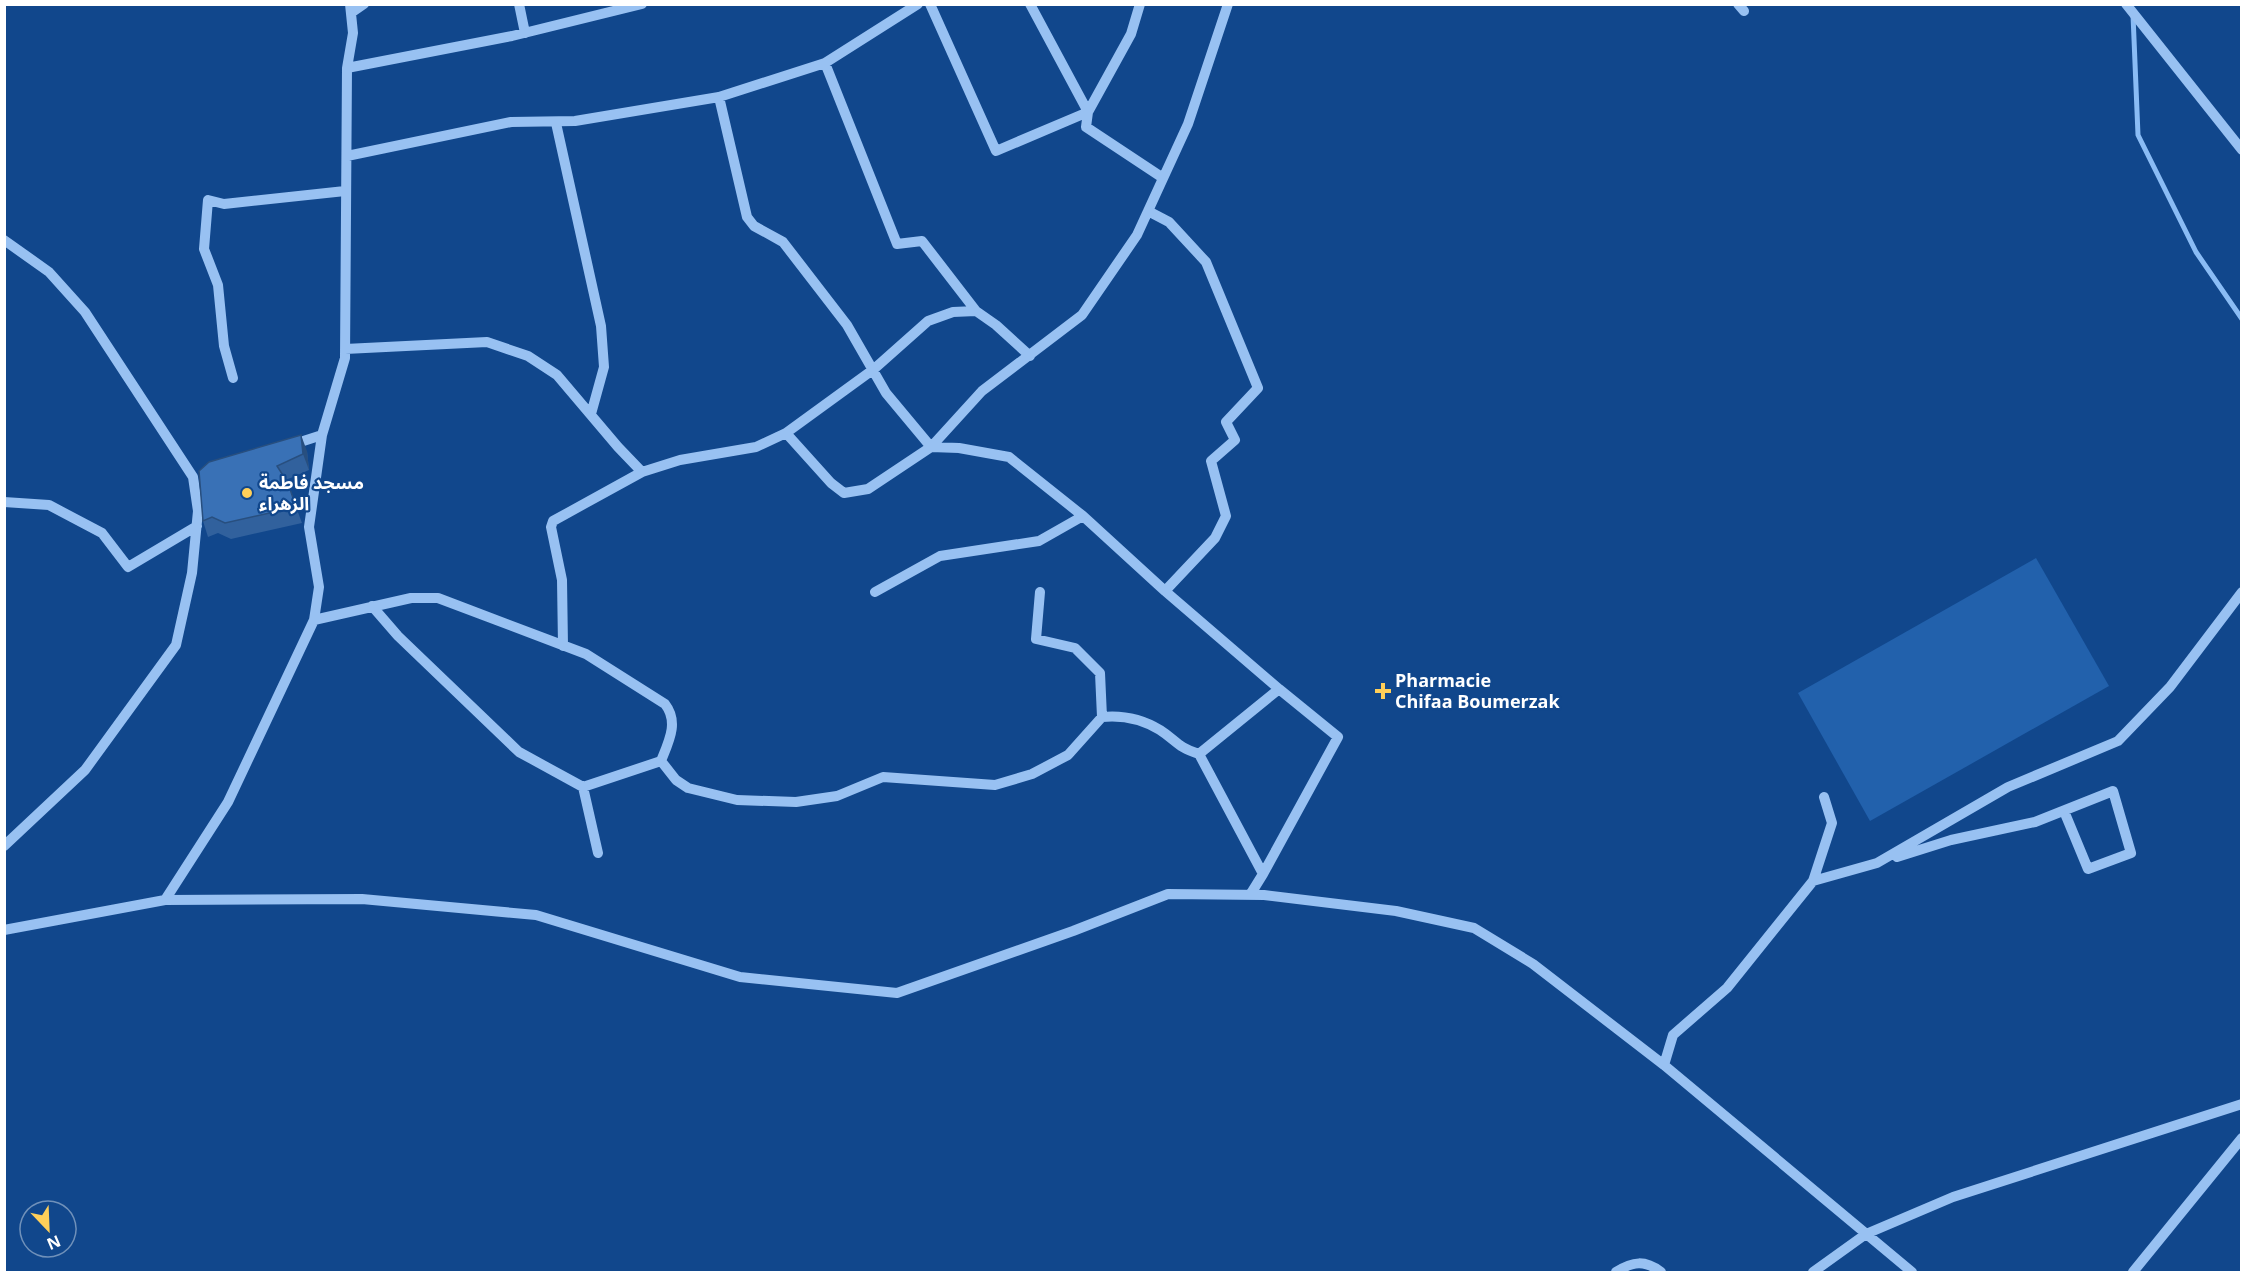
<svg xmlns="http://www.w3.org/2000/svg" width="2246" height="1277" font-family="'Open Sans','Noto Sans Arabic',sans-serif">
<rect width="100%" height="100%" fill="#11478c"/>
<path fill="#2261ac" d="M2036 558 2109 686 1870 821 1798 693Z"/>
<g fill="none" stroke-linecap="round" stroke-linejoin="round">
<path stroke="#8abcf5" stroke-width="5" d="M2133 15 2138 135 2196 252 2242 319"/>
<path stroke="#98c1f2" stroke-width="10" d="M519 4 525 33
M930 4 996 151 1088 112 1030 4
M1140 4 1131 34 1088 112 1086 127 1163 178
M1738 4 1744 11
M2126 4 2242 150
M351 13 364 4
M825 63 897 244 922 241 976 311
M347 68 512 36 642 4
M719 97 747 217 754 226 783 242 847 325 886 393 931 447 959 448 1009 457 1083 516
M556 123 601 326 604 367 591 414
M347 156 511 122 575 121 719 97 825 63 918 4
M1148 211 1169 222 1206 262 1258 388 1226 422 1235 440 1211 461 1226 516 1215 538 1165 591 1279 689
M4 240 49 272 85 312 193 477 198 511 192 573 176 645 85 770 4 846
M345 349 487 342 528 356 557 375 618 447 642 472 680 460 756 447 786 433 874 369 928 321 953 312 976 311 996 325 1030 356
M233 378 224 346 218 285 204 249 208 200 224 204 345 191
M786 433 831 483 844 493 868 489 931 447 982 391 1082 315 1137 235 1188 124 1228 4
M291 445 322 435
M4 502 49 505 102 533 128 567 197 526
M875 592 940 556 1039 541 1083 516 1165 591
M1040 592 1036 639 1075 648 1100 673 1102 717
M372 606 398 636 519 752 583 787
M314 620 411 598H438L586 654 665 704C679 722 669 741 661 761
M563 646 562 580 551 527 553 521 642 472
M598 853 583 787 661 761 676 780 688 788 737 800 796 802 837 796 883 777 995 785 1032 774 1068 755 1102 717C1122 715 1142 719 1160 730 1177 741 1177 747 1199 754
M1897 857 1951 840 2035 822 2113 791 2131 853 2088 869 2064 811
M1813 881 1877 863 2008 787 2118 741 2170 687 2242 592
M1250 895 1263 874 1338 737 1279 689 1199 754 1263 874
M165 900 228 802 314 620 319 587 309 527 322 435 345 358 347 68 353 33 350 4
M4 930 165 900 362 899 536 915 740 977 897 993 1073 931 1168 894 1264 895 1396 911 1474 928 1533 964 1664 1065 1912 1272
M1664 1065 1673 1035 1727 988 1813 881 1832 823 1824 797
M1616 1272C1633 1261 1645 1260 1661 1272
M1813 1272 1866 1234 1953 1197 2242 1104
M2133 1272 2242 1138"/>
</g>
<path fill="#31619d" d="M307 451 309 470 286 480 302 523 231 539 218 533 208 537 203 521 199 471Z"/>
<path fill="#284f7f" d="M301 435 307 451 309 470 303 454Z"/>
<path fill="#3971b6" stroke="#284f7f" stroke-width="1.5" d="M301 435 303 454 277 466 288 483 296 507 225 523 212 517 203 521 199 471 209 462Z"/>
<g fill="#ffcf59" stroke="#11478c" stroke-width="2">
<circle cx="247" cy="493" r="6"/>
<path d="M1380 682h6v6h6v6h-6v6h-6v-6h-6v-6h6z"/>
</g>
<g text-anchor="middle" stroke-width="4.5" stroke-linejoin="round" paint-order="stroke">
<g font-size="18" font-weight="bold" fill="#fff" stroke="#11478c" text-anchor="start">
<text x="259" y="489">مسجد فاطمة<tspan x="259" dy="21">الزهراء</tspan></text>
<text x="1395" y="687">Pharmacie<tspan x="1395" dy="21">Chifaa Boumerzak</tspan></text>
</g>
</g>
<rect width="2246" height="1277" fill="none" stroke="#ffffff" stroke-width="12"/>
<g transform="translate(48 1229) rotate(157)"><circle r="28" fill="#11478c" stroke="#7091ba" stroke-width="1.5"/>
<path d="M0-4.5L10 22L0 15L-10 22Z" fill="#ffcf59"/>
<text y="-9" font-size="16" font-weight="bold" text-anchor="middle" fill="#ffffff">N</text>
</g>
</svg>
